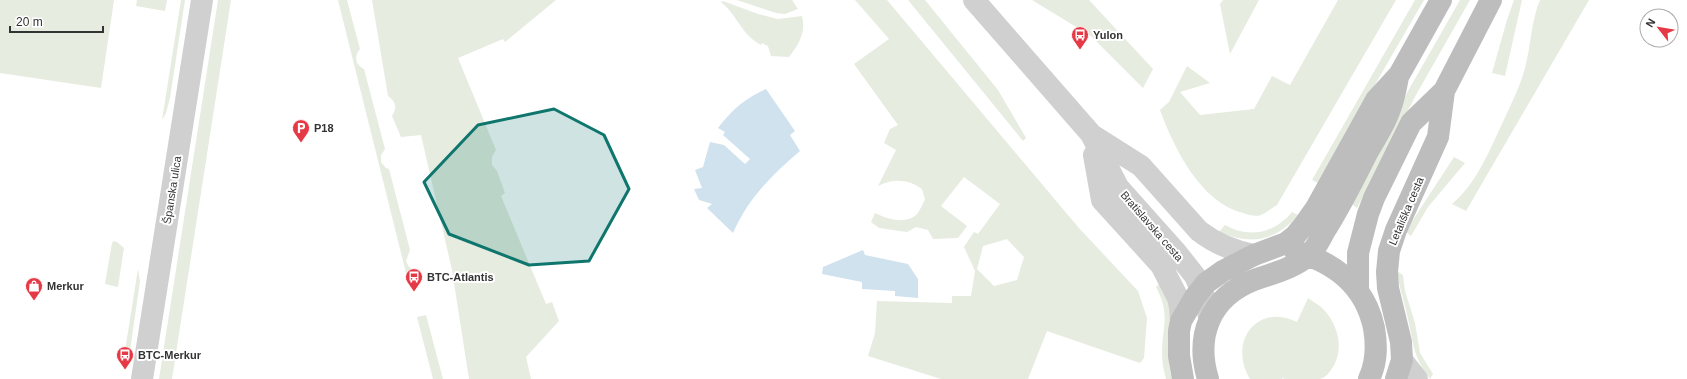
<svg xmlns="http://www.w3.org/2000/svg" width="1687" height="379" font-family="Helvetica,sans-serif">
<rect width="100%" height="100%" fill="#fff"/>
<path fill="#e6ecdf" fill-rule="evenodd" d="M0 0H114L101 88 0 73Z
M137 0H167L165 11 136 6Z
M181 0H185L170 98 166 113 162 120Z
M218 0H231L172 379H159Z
M338 0H347L360 49C354 56 355 65 364 69L385 149 381 155V162L386 168 389 169 410 250 406 261 409 267 415 271 418 283 409 285Z
M372 0H556L505 42 503 39 458 58 496 150 492 157V165L497 171 505 193 501 196 546 304 552 302 559 321 526 357 531 379H469L452 270 421 135 401 137 392 116C398 107 395 101 388 96Z
M737 0H792L798 9 785 14 776 13Z
M855 0H887L1078 227 1138 291 1147 318 1144 358 1140 363 1047 331 1028 379H941L868 356 875 333 877 301 952 303V296H971L975 271 964 247 974 232 978 234 1000 204 964 177 941 206 967 226 958 238 933 239 928 230 916 227 907 232 879 228 871 222 875 213C886 219 907 225 917 214 920 210 923 204 925 199L922 189C909 179 893 178 878 186L896 150 884 143 890 129 898 125 854 64 889 39ZM1007 239 1024 257 1017 280 994 286 977 269 983 246Z
M908 0H925L998 90 1026 138 1023 141Z
M1032 0H1089L1153 69 1143 88 1091 36Z
M1223 0H1259L1230 54 1220 4Z
M1338 0H1396L1277 205C1272 208 1267 212 1261 215 1255 217 1249 215 1243 213 1200 202 1174 148 1160 110L1169 102 1187 66 1210 83 1180 92 1200 115 1254 109 1272 76 1290 85Z
M1415 0H1424L1318 183 1312 180Z
M1460 0H1470L1416 95 1357 208 1351 204 1408 91Z
M1514 0H1522L1505 76 1492 73 1507 20Z
M1540 0H1589L1466 211 1452 204C1477 183 1489 151 1503 122 1511 104 1520 87 1525 68 1531 46 1531 21 1540 0Z
M723 1 758 14 778 19 802 16C806 33 799 44 789 57L771 56 768 46 762 43 761 45C746 37 740 24 730 11 728 8 724 5 721 2Z
M1454 157 1465 163 1428 207 1411 236 1406 232 1411 223Z
M1292 212 1298 215C1275 242 1250 245 1219 232L1225 225C1249 239 1275 233 1292 212Z
M114 241 117 242 124 248 118 287 105 284 112 243Z
M138 269 140 281 129 358 124 357Z
M1397 271 1403 275 1405 291 1415 323 1420 353 1433 374 1430 379C1413 356 1414 346 1408 319 1405 303 1399 288 1397 271Z
M1160 283C1165 292 1169 302 1171 313 1173 335 1165 357 1172 379H1166C1164 371 1162 363 1162 354 1162 325 1171 316 1156 287Z
M1308 298C1312 301 1317 304 1321 307 1337 321 1345 348 1333 367 1330 371 1326 378 1320 379 1309 379 1296 379 1285 379L1282 378V379H1250C1228 343 1256 302 1297 322Z
M426 315 443 379H433L417 317Z"/>
<path fill="#cfe2ee" d="M766 89 795 131 790 135 800 151C771 176 749 197 733 233L707 208 712 204 699 200 694 189 702 188 695 170 703 167 710 142 724 145 745 164 750 159 723 135 725 132 718 128C733 109 744 99 766 89Z
M863 250 865 255 908 264 918 279V298L895 296V291L862 289V282L822 274 823 267Z"/>
<g fill="none" stroke-linecap="round" stroke-linejoin="round">
<path stroke="#d0d0d0" stroke-width="22" d="M1402 360 1417 379
M142 379 202 0"/>
<path stroke="#d0d0d0" stroke-width="22" d="M974 0 1091 134 1118 187 1176 252 1195 276 1207 303 1209 319
M1092 135 1141 166 1199 231C1216 244 1233 251 1254 255
M1094 155 1102 200 1161 265 1178 298 1180 307 1181 321"/>
<path stroke="#bdbdbd" stroke-width="22" d="M1295 251C1335 263 1365 285 1374 328 1377 346 1377 362 1369 379
M1358 290V253L1368 214 1374 198 1411 123 1444 91 1491 0
M1183 379 1179 356V331L1181 321 1195 297 1206 283 1223 271 1254 255 1286 243 1295 236 1304 225 1316 208 1376 100 1399 75 1441 0
M1208 379C1195 336 1210 297 1254 280 1271 274 1295 268 1309 255 1315 249 1320 240 1324 232 1340 207 1353 181 1366 155 1374 140 1385 125 1390 109 1394 99 1396 88 1398 77
M1396 379 1402 360 1401 342 1388 288 1387 272 1389 251 1396 230 1438 137 1444 91"/>
</g>
<path fill="#0f766e" fill-opacity="0.2" stroke="#0f766e" stroke-width="3" stroke-linejoin="round" d="M554 109 604 135 629 189 589 261 529 265 449 234 424 182 478 125Z"/>
<defs>
<g id="bus-pin" transform="scale(0.9)"><path d="M0 17L-7.5 6A9.5 9.5 0 1 1 7.5 6Z" fill="#e63946" stroke="#fff"/><path d="M-5-6H5V4H4V6H2V4H-2V6H-4V4H-5ZM-3.5-4V0h7V-4ZM-3.5 1.2v1.5H-2V1.2ZM2 1.2v1.5H3.5V1.2Z" fill="#fff"/></g>
<g id="parking-pin" transform="scale(0.9)"><path d="M0 17L-7.5 6A9.5 9.5 0 1 1 7.5 6Z" fill="#e63946" stroke="#fff"/><path d="M-3.5-5.5H1a3.5 3.5 0 0 1 0 7H-1V5.5H-3.5ZM-1-3.4V-.6H.8a1.4 1.4 0 0 0 0-2.8Z" fill="#fff"/></g>
<g id="shop-pin" transform="scale(0.9)"><path d="M0 17L-7.5 6A9.5 9.5 0 1 1 7.5 6Z" fill="#e63946" stroke="#fff"/><path d="M-5-2.5h2.3a2.7 3.5 0 0 1 5.4 0H5L5.5 6h-11ZM-1.5-2.5h3a1.5 2.3 0 0 0-3 0Z" fill="#fff"/></g>
</defs>
<g fill-rule="evenodd">
<use href="#bus-pin" x="1080" y="35"/>
<use href="#parking-pin" x="301" y="128"/>
<use href="#bus-pin" x="414" y="277"/>
<use href="#shop-pin" x="34" y="286"/>
<use href="#bus-pin" x="125" y="355"/>
</g>
<g text-anchor="middle" stroke-width="4" stroke-linejoin="round" paint-order="stroke">
<g font-size="11" font-weight="bold" fill="#333" stroke="#fff" text-anchor="start">
<text x="1093" y="39">Yulon</text>
<text x="314" y="132">P18</text>
<text x="427" y="281">BTC-Atlantis</text>
<text x="47" y="290">Merkur</text>
<text x="138" y="359">BTC-Merkur</text>
</g>
<g font-size="11" fill="#333" stroke="#fff">
<text transform="translate(172 190) rotate(-81)" y="4">Španska ulica</text>
<text transform="translate(1406 211) rotate(-67)" y="4">Letališka cesta</text>
<text transform="translate(1152 226) rotate(49)" y="4">Bratislavska cesta</text>
</g>
</g>
<g transform="translate(1659 28) rotate(301)"><circle r="19" fill="#ffffff" stroke="#adadad"/>
<path d="M0-3L7 15L0 10L-7 15Z" fill="#e63946"/>
<text y="-6" font-size="11" font-weight="bold" text-anchor="middle" fill="#333333">N</text>
</g>
<path d="M10 26v6h93v-6" fill="none" stroke="#333333" stroke-width="2"/>
<text x="16" y="26" font-size="12" fill="#333333" stroke="#ffffff" stroke-width="3" paint-order="stroke">20 m</text>
</svg>
